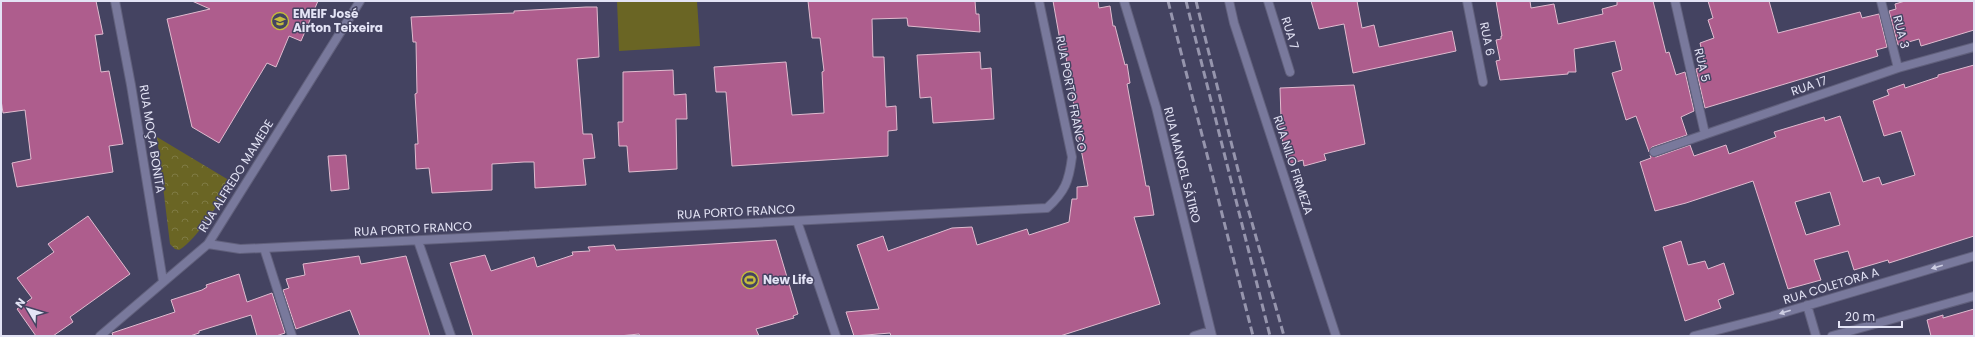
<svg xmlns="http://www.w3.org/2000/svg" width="1975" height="337" font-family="Poppins,sans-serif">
<defs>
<pattern id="forest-crowns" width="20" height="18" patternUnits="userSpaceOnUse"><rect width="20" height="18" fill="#6a6524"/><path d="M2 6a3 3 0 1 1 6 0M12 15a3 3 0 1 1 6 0" fill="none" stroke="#7f7b44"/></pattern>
</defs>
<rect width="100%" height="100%" fill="#444361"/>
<path fill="url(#forest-crowns)" d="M157 137 232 182C219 201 198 239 179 250L175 249 170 244Z"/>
<path fill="#6a6524" d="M617 1H697L700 46 619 51Z"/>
<path fill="#ae5d8d" stroke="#e0bbcf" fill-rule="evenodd" d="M1 1H96L103 34 95 35 101 72 109 71 123 144 109 146 113 172 17 187 12 163 31 159 25 110 3 113 1 100Z
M192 1H318L301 41 289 36 276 67 267 63 219 143 192 127 167 19 210 9Z
M808 1H975L976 14H979L980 32 908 26 907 18 872 19 873 57H884L886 107 896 106 897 130 888 131V156L732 166 726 92H716L714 67 786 62 792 115 824 113 822 72 824 71 820 38H812Z
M1053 1H1098L1099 8 1110 6 1113 26H1115L1125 65 1127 64 1130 83 1127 84 1146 186H1149L1154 215 1134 217 1160 304 1060 336H891L890 333 854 336 846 312 879 309 857 245 883 236 888 251 952 228 972 227 977 245 1027 229 1029 235 1069 222 1072 199H1077V187L1088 186 1074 112H1075L1065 51 1062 52Z
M1311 1H1357L1362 28 1374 25 1379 47 1452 31 1456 51 1353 73 1344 24 1319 29Z
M1496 1H1530L1531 8 1554 4 1558 24 1603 14 1602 9 1617 5V1H1653L1666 53 1669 52 1676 75 1685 72 1694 111 1681 117 1687 135 1652 147 1649 152 1636 116 1626 120 1612 73 1622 70 1615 41 1574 49 1576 72H1568V74L1500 80 1496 61 1500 60 1496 40 1501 39V36H1502Z
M1708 1H1769L1778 33 1860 12 1862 18 1879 14 1887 47 1876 50 1878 56 1705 108 1696 69 1705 66 1700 43 1714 38 1708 20 1713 18Z
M1905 1H1974V30L1921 46 1919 39 1898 45 1889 11 1896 9 1895 4Z
M586 7H597L599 57 577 59 583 134H592L595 158 583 159 586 185 535 188 534 162H524L492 164V190L432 193 429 168 416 169 415 144H418L415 94 417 93 416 42H413L411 17 514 13V11Z
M980 52 981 69 991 68 994 119 933 123 931 97 920 98 917 55Z
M1974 65V236L1889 263 1888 260 1854 270 1848 251 1814 260 1821 280 1788 289 1753 181 1686 203 1655 211 1640 162 1651 158 1650 155 1656 157 1690 145 1694 156 1726 145 1729 154 1776 137 1774 132 1824 117 1825 121 1840 116 1863 182 1879 177 1882 185 1915 175 1901 131 1884 136 1873 101 1889 95 1887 90 1904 84 1905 88 1938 77V75ZM1830 192 1840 225 1806 235 1795 202Z
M673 70 674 95 686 94 687 119H676L677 169 629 172 627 146H619L618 122H623V72Z
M1354 85 1365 144 1324 154 1326 160 1304 166 1303 160 1289 164 1286 147 1284 148 1278 118H1281L1280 88Z
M346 155 349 189 331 191 328 156Z
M88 216 130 274 70 317 73 322 53 336H36L17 309 32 298 17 278 54 252 48 244Z
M776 240 798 314 793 316 794 318 756 329 759 336H640L639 334 619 336H473L450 263 485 255 491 271 534 257 537 267 573 255 572 252 590 251 588 247 614 245 616 250Z
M1681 241 1688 265 1705 261 1708 269 1724 263 1734 294 1718 300 1721 308 1685 321 1663 247Z
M359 256 361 264 406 256 430 336H360L350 310 296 329 283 290 289 288 286 279 305 275 303 264Z
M239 274 247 302 272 293 285 333 276 336H257L251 315 199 331V333L190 336H113L112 333 175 312 171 300 202 290 207 287 206 285Z
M1974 309V336H1931L1927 320 1943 315V318Z"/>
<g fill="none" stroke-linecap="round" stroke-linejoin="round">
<g stroke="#61607c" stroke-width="10">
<path id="street" d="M115 1 131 85 163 281
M1124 1 1156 107 1212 336
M1229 1 1234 23 1336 336
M1268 1 1290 72
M1467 1 1483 82
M1675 1 1705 134
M1881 1 1898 68
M1654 152 1898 68 1974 47
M797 221 836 336
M418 241 451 336
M208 244 240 249 264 248 1047 208C1065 192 1069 181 1072 157L1039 1
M264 248 292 336
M1807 305 1816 336
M100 336 208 244 360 1
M1194 336 1210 331
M1694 336 1772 316 1974 256
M1832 336 1974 296"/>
</g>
<use href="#street" stroke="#79799c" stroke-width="8"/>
<path stroke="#9695ad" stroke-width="3" stroke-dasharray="8 4" stroke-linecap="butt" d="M1168 1 1253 336
M1186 1 1270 336
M1196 1 1245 198 1284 336"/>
</g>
<defs><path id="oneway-solid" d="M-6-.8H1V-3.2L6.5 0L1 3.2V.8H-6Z"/></defs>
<g fill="#cecee3">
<use href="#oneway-solid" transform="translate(1937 267) rotate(164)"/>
<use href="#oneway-solid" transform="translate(1785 312) rotate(162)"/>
</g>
<defs>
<g id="school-ring" transform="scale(0.9)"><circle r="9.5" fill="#444361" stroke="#c5bc3d" stroke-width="1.5"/><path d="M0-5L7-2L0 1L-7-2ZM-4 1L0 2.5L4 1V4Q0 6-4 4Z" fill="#c5bc3d"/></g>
<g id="stadium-ring" transform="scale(0.9)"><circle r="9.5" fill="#444361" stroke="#c5bc3d" stroke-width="1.5"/><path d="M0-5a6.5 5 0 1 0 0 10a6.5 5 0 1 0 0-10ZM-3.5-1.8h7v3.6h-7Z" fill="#c5bc3d"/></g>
</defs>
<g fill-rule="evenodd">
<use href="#school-ring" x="280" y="21"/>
<use href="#stadium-ring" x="750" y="280"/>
</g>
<g text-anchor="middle" stroke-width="3" stroke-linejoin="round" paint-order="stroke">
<g font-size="12" font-weight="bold" fill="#e3e3f5" stroke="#444361" text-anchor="start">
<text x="293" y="18">EMEIF José<tspan x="293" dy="14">Airton Teixeira</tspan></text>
<text x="763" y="284">New Life</text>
</g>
<g font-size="12" fill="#e3e3f5" stroke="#444361">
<text transform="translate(1901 32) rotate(76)" y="4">RUA 3</text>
<text transform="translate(1290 33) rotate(73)" y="4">RUA 7</text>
<text transform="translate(1487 39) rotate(79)" y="4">RUA 6</text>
<text transform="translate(1702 65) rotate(77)" y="4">RUA 5</text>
<text transform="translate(1809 86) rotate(-19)" y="4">RUA 17</text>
<text transform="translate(1071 94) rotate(79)" y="4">RUA PORTO FRANCO</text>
<text transform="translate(152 139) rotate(81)" y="4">RUA MOÇA BONITA</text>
<text transform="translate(1182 165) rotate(76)" y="4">RUA MANOEL SÁTIRO</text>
<text transform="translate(1293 165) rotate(72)" y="4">RUA NILO FIRMEZA</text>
<text transform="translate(236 176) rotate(-58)" y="4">RUA ALFREDO MAMEDE</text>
<text transform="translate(736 212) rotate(-3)" y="4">RUA PORTO FRANCO</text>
<text transform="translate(413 229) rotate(-3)" y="4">RUA PORTO FRANCO</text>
<text transform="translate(1831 286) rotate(-17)" y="4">RUA COLETORA A</text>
</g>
</g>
<rect width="1975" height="337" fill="none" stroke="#e3e3f5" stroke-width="4"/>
<g transform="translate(28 309) rotate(308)" stroke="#444361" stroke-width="3" paint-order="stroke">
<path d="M0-3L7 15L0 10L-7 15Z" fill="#e3e3f5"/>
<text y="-6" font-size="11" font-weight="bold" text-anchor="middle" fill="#e3e3f5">N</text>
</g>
<path d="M1839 321v6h63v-6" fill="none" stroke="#e3e3f5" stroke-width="2"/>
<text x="1845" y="321" font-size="12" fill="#e3e3f5" stroke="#444361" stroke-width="3" paint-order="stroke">20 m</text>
</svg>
